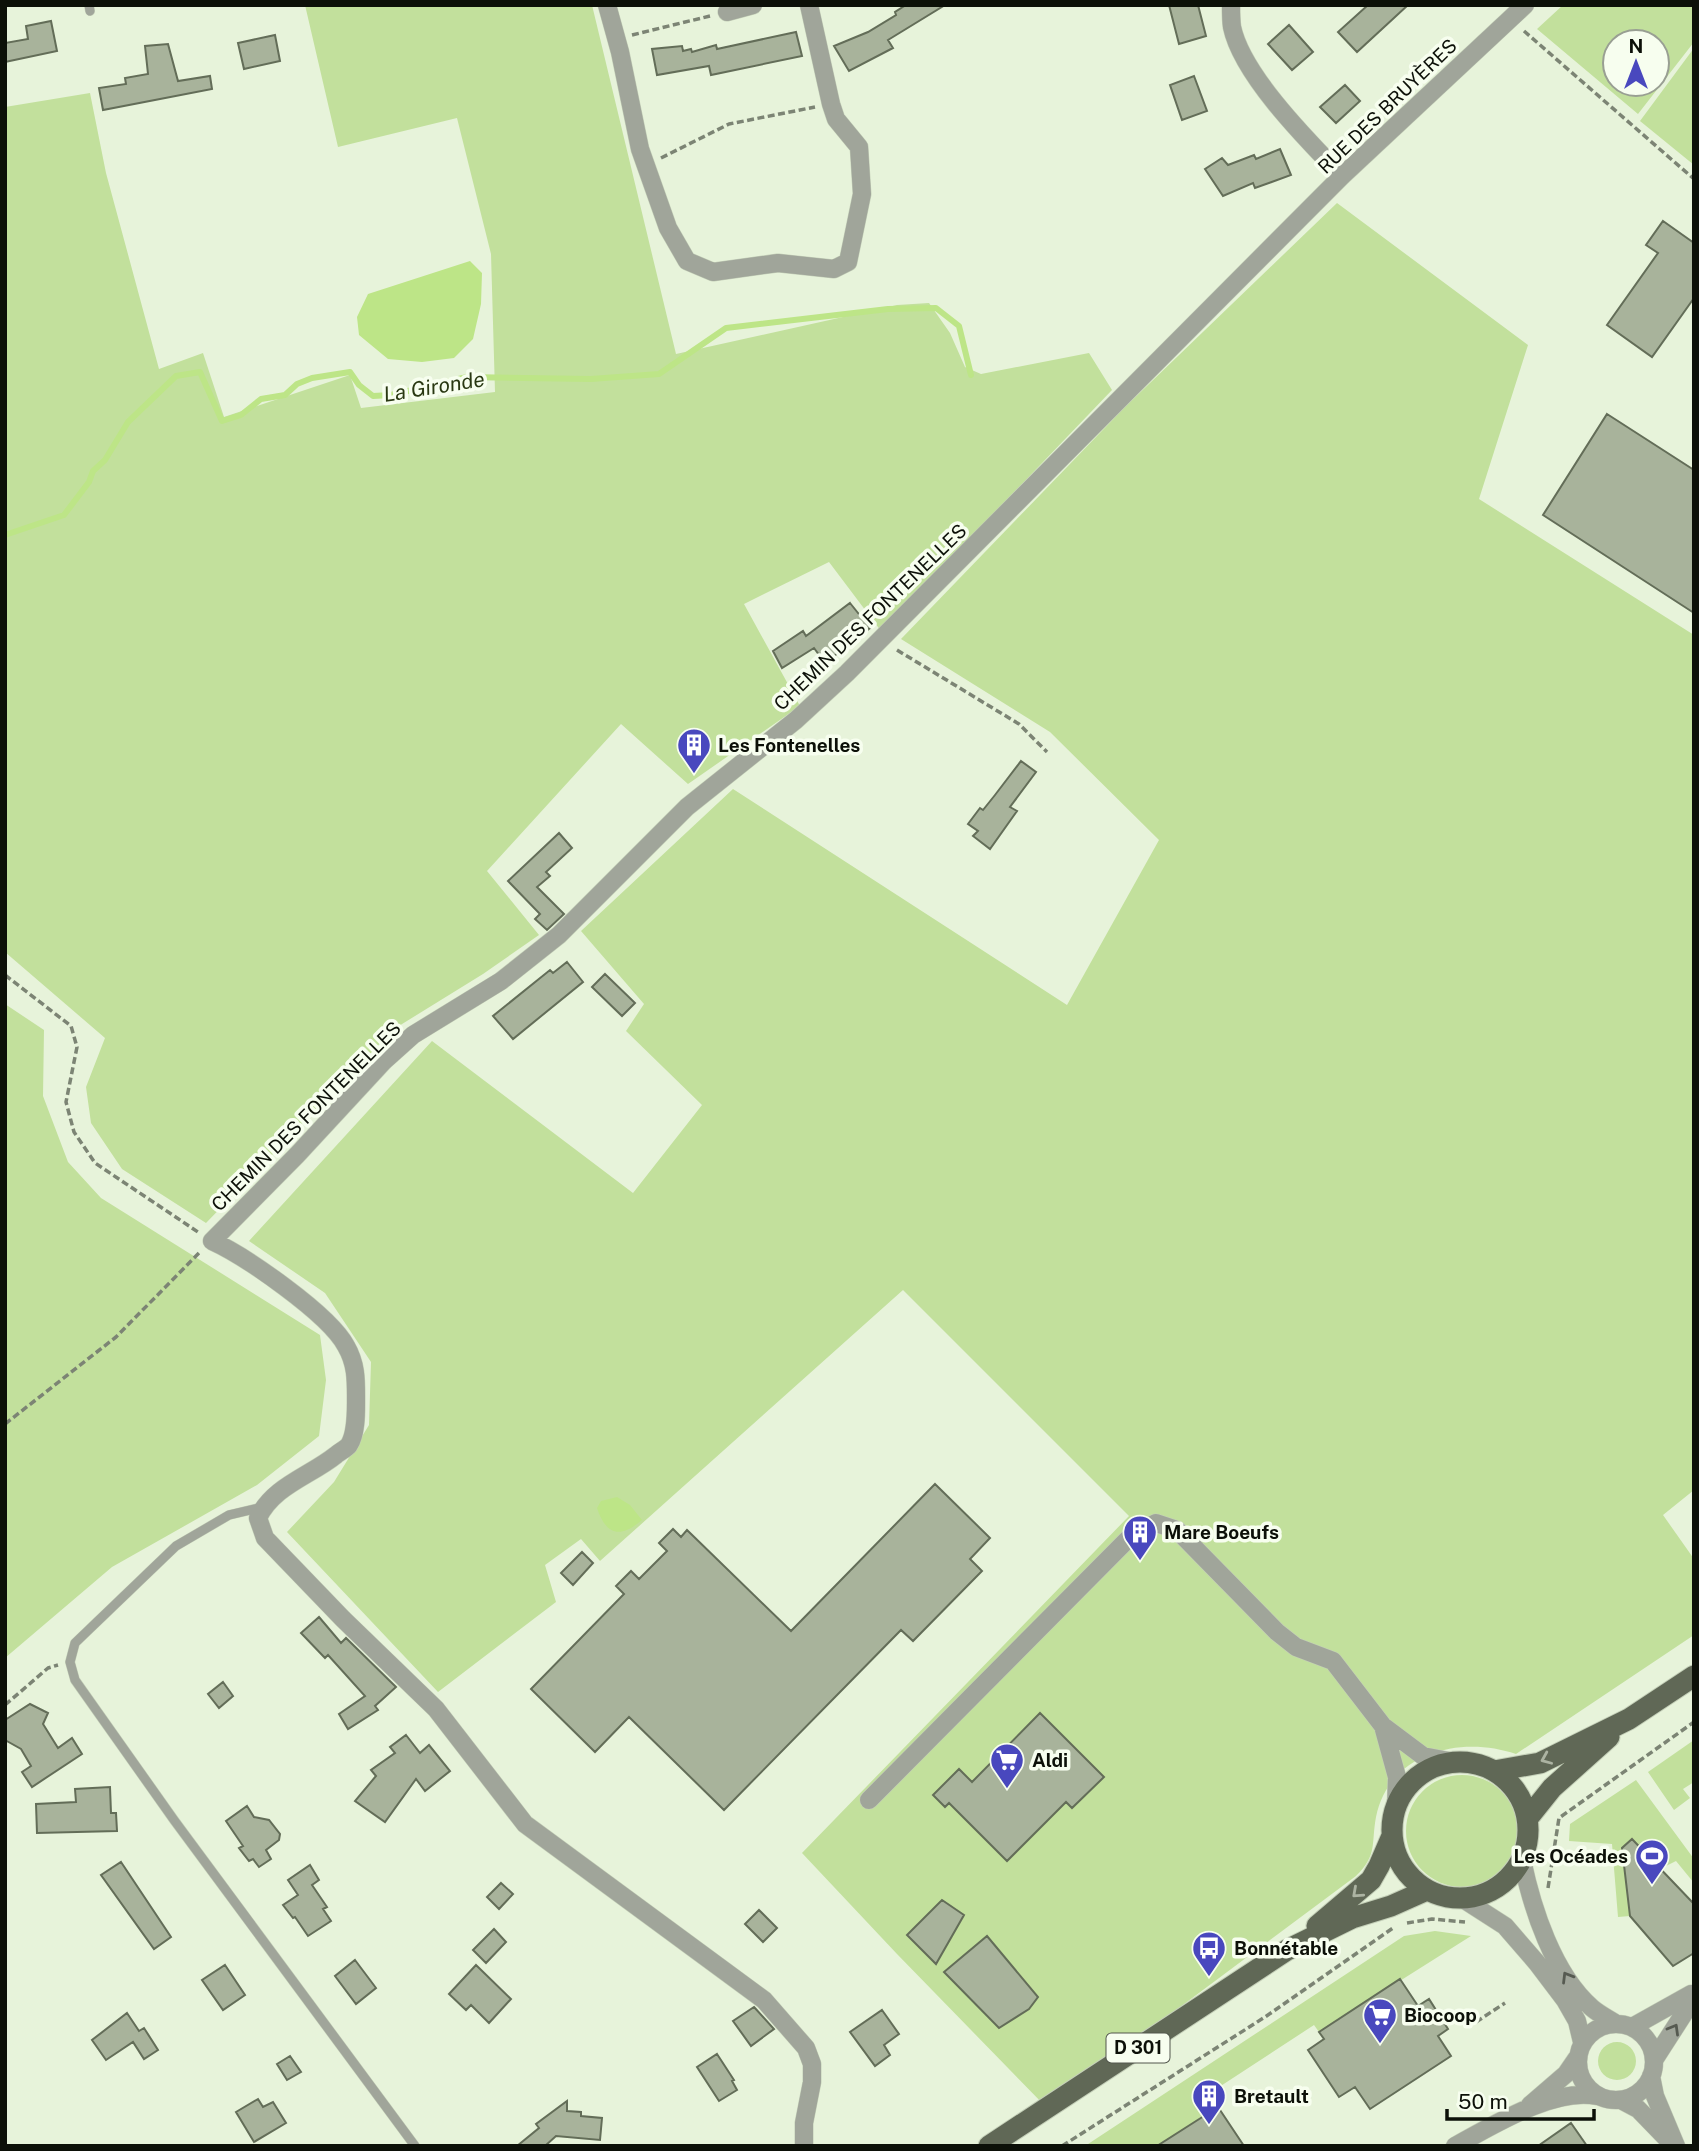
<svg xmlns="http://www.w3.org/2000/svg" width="1699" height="2151" font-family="'Public Sans',sans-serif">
<rect width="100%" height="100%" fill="#e7f3da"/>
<path fill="#c2e09c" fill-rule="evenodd" d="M305 5H592L676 354 897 305 929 303 950 333 965 367 981 374 1089 353 1112 390 881 631 829 562 744 604 800 706 688 784 621 724 487 871 539 935 483 974 394 1029 206 1223 122 1169 91 1123 86 1087 105 1038 5 952V107L90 93 106 173 159 369 203 353 224 417 350 375 361 408 495 392 491 254 457 118 338 147Z
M1563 5H1694V42L1638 114 1537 29ZM1657 42V84H1615V42Z
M1694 48V165L1640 121Z
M1337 203 1528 345 1479 499 1694 635V1490L1663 1515 1694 1559V1635L1516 1754C1461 1735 1389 1752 1376 1817 1371 1843 1378 1855 1356 1876L1046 2107 897 1954 802 1853 1129 1516 903 1290 600 1561 581 1539 545 1565 556 1602 438 1692 287 1532 334 1482 369 1425 371 1362 325 1293 249 1241 432 1041 633 1193 702 1105 626 1031 644 1004 581 931 733 789 1067 1005 1159 840 1050 732 901 639 1124 408Z
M5 1004 44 1030 43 1096 68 1162 101 1198 320 1335 326 1380 319 1436 257 1485 112 1567 5 1658Z
M1694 1740V1782L1683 1789 1690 1798 1674 1810 1648 1772Z
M1406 1831a56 56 0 1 1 112 0a56 56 0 1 1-112 0Z
M1636 1780 1694 1859V1883L1676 1861 1660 1869 1632 1840 1622 1848 1630 1916 1618 1917 1612 1844 1569 1841 1570 1824Z
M1435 1931 1471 1936 1319 2032 1314 2025 1210 2093 1218 2107 1157 2146H1085L1404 1936Z
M1598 2061a19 19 0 1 1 38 0a19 19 0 1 1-38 0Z"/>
<path fill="#bde587" d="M470 261 482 273 481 304 473 339 454 358 422 362 388 359 359 335 357 317 368 294Z
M617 1497 630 1505 642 1520C620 1539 606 1535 597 1508L601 1501Z"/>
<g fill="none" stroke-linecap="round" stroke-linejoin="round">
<path stroke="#bde587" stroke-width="6" d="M5 535 64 515 89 482 93 471 105 460 128 422 176 376 200 372 222 421 241 415 261 399 285 395 297 384 312 378 350 372 359 385 373 396 391 395 467 377 591 379 659 374 726 328 888 309 936 308 959 326 971 375"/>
</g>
<path fill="#a8b39b" stroke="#636d58" stroke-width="2" d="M906 5H945L888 40 893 48 849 71 834 46 868 32 896 15 895 12Z
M1169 5H1198L1206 36 1179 44Z
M1368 5H1408L1357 52 1338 32Z
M51 21 57 51 5 62V43L28 39 26 26Z
M1289 25 1313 52 1292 70 1268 44Z
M796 32 802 56 711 75 709 66 657 75 652 49 682 46 683 51 691 49 692 52 716 45 717 49Z
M275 35 280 61 244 69 238 43Z
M168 44 178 81 210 76 212 89 103 110 99 88 126 84 125 78 148 74 145 46Z
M1194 76 1207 111 1182 120 1170 85Z
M1345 85 1360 101 1336 123 1320 107Z
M1280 149 1291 175 1255 188 1253 183 1223 196 1205 169 1222 158 1228 165 1254 155 1256 159Z
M1663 221 1694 243V298L1652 357 1607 325 1658 253 1646 245Z
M1607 414 1694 470V613L1543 515Z
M850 603 870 628 825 663 814 648 782 668 773 651 803 631 806 636Z
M1021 761 1036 772 1010 807 1017 811 990 849 973 836 978 831 968 824 980 808 983 810 995 795Z
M559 833 572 848 546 872 550 876 537 887 564 914 547 930 535 919 540 914 508 881Z
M567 962 583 982 513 1039 493 1016 550 970 553 973Z
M605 974 635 1003 622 1016 592 987Z
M935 1484 990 1538 970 1559 982 1571 913 1641 901 1630 724 1810 629 1717 595 1752 531 1689 624 1594 616 1586 631 1571 639 1579 667 1551 659 1543 673 1529 681 1537 687 1530 791 1631Z
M582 1552 593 1563 573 1585 561 1573Z
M319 1617 341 1643 346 1638 396 1687 375 1706 378 1710 348 1729 339 1714 365 1696 328 1655 325 1658 301 1633Z
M223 1682 233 1696 219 1708 208 1694Z
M30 1704 48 1713 43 1724 58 1748 72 1738 82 1754 32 1787 22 1772 31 1766 21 1749 5 1740V1720Z
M1040 1713 1104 1777 1072 1808 1066 1802 1007 1861 949 1803 945 1807 933 1795 959 1769 972 1782Z
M406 1735 420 1753 429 1745 450 1771 425 1791 416 1779 385 1822 355 1801 376 1776 371 1770 395 1753 390 1747Z
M110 1787 111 1813H116L117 1831 37 1833 36 1804 76 1802 75 1789Z
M247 1806 254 1817 269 1820 280 1834 279 1840 266 1850 271 1859 259 1867 253 1859 249 1861 239 1848 243 1846 226 1821Z
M1632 1839 1694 1904V1953L1673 1966 1630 1916 1622 1848Z
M121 1862 171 1937 154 1949 101 1875Z
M310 1865 319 1880 312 1885 327 1907 323 1909 331 1921 308 1936 295 1917 293 1918 283 1905 298 1895 288 1880Z
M501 1883 513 1894 499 1909 487 1897Z
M942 1900 964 1915 936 1964 907 1935Z
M759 1910 777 1928 763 1942 745 1924Z
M494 1929 506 1942 486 1963 473 1950Z
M987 1936 1038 1997 1029 2009 999 2028 944 1972Z
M355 1960 376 1988 356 2004 335 1976Z
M225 1965 245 1995 223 2010 202 1980Z
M476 1965 511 1999 489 2023 471 2005 466 2010 449 1994Z
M1400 1979 1418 2006 1429 1999 1448 2029 1438 2036 1451 2056 1370 2109 1355 2087 1339 2097 1308 2050 1324 2039 1319 2032Z
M754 2007 774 2029 751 2046 733 2021Z
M882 2010 899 2034 884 2045 890 2055 875 2066 850 2032Z
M127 2013 139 2031 144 2028 158 2050 144 2059 133 2042 106 2060 92 2040Z
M717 2054 734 2080 732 2081 737 2090 719 2101 697 2067Z
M290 2056 301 2072 287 2080 277 2064Z
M258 2099 263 2107 273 2102 286 2123 254 2142 236 2112Z
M567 2101V2111L581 2112V2116L602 2118 600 2140 556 2136 545 2146H517L539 2128 536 2124Z
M1218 2107 1244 2146H1157Z
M1571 2123 1587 2146H1538Z"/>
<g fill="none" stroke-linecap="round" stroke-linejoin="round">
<g stroke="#c4cfb8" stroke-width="10">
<path id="lane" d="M89 5 90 11
M263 1507 229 1515 176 1546 75 1643 70 1662 75 1680 174 1820 415 2146"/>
</g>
<g stroke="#c4cfb8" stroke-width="19">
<path id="street" d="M607 5 620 52 640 149 668 228 687 261 713 272 778 263 834 269 848 262 862 194 859 147 836 119 831 104 809 5
M1231 5C1231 12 1231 20 1232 27 1242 75 1308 141 1342 176
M727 12 753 5
M1383 1726 1397 1777 1396 1807
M869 1800 1131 1536 1156 1523 1177 1530 1277 1632 1296 1647 1333 1661 1383 1726 1423 1756 1454 1762
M1522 1860C1532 1908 1553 1974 1592 2008 1599 2014 1607 2018 1615 2023
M1463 1899 1505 1926 1537 1963 1565 2000 1577 2021 1582 2042
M1578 2062a38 38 0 1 1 76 0a38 38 0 1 1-76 0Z
M1632 2027 1691 1994
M1654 2060 1694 1998
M1651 2076 1655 2096 1676 2146
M1621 2100 1638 2109 1671 2143
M1530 2105 1566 2074 1577 2058
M804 2146V2123L812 2082V2064L806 2048 764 2000 525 1824 436 1709 343 1619 265 1538 258 1518C273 1486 310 1476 336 1455 339 1452 346 1449 349 1445 356 1434 356 1415 356 1403 356 1382 357 1365 346 1346 329 1314 245 1256 212 1241L297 1155 384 1061 413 1035 501 981 559 935 687 807 796 720 847 673 1342 176 1525 5
M1455 2146C1492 2126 1554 2087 1597 2096"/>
</g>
<g stroke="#c4cfb8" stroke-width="23">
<path id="primary" d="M1392 1830a68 68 0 1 1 136 0a68 68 0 1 1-136 0Z
M1494 1771 1540 1763 1629 1719 1694 1676
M1528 1818 1552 1788 1609 1737
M1317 1926 1371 1880 1379 1866 1392 1836
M989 2146 1287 1950 1352 1918 1391 1906 1427 1890"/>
</g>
<path stroke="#7c8474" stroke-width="3.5" stroke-dasharray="7 3.5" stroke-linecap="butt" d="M1524 31 1694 179
M632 35 710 16
M661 158 729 124 815 107
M897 650 1019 724 1047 752
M5 975 71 1026 77 1047 66 1102 74 1132 95 1163 198 1232
M5 1424 116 1337 200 1252
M5 1705 48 1668 58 1665
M1548 1888 1559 1818 1694 1722
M1407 1923 1432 1919 1465 1922
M1476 2022 1505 2003
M1062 2146 1265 2017 1393 1928"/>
<use href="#lane" stroke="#a0a59a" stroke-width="9"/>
<use href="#street" stroke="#a0a59a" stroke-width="18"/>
<use href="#primary" stroke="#606856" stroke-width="21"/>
</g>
<defs><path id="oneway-chevron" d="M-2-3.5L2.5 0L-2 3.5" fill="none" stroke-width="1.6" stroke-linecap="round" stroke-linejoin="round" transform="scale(1.75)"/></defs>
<g stroke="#acb3a2">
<use href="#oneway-chevron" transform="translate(1546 1759) rotate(157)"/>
<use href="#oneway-chevron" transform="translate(1357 1893) rotate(138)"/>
</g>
<g stroke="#565a51">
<use href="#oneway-chevron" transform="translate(1567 1977) rotate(-121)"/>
<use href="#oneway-chevron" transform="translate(1674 2029) rotate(-60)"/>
</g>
<defs>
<g id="building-pin" transform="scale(1.75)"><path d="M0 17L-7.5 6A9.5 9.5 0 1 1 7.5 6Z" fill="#4948be" stroke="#f7feef"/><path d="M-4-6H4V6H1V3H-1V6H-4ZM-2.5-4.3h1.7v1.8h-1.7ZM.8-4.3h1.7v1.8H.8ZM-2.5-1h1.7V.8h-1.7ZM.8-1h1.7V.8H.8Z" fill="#fff"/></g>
<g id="supermarket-pin" transform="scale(1.75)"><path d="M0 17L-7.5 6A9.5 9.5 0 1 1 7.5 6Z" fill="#4948be" stroke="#f7feef"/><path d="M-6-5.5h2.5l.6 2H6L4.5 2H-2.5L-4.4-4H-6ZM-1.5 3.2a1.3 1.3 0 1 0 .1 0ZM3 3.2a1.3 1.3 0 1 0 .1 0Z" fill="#fff"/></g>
<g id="stadium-pin" transform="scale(1.75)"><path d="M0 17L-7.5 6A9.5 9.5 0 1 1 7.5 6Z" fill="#4948be" stroke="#f7feef"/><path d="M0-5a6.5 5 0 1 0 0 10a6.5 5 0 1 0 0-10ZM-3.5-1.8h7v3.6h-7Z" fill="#fff"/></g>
<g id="bus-pin" transform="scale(1.75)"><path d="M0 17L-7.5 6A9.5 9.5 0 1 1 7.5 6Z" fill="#4948be" stroke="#f7feef"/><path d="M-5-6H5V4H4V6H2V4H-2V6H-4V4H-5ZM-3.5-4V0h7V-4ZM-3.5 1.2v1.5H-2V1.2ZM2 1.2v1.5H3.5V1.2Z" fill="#fff"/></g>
</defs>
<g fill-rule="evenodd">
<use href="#building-pin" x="694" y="745"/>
<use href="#building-pin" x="1140" y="1532"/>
<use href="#supermarket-pin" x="1007" y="1760"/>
<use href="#stadium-pin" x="1652" y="1856"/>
<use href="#bus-pin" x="1209" y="1948"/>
<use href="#supermarket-pin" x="1380" y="2015"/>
<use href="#building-pin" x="1209" y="2096"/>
</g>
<g text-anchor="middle" stroke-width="7" stroke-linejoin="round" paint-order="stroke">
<rect fill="#f7feef" stroke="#52574d" stroke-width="2" x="1106.5" y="2033.5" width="63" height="29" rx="5"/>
<g font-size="18" font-weight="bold" fill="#0c1008">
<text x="1138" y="2054">D 301</text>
</g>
<g font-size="19" fill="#0c1008" stroke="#f7feef">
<text transform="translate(1387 106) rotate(-44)" y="7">RUE DES BRUYÈRES</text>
<text transform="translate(870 617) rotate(-44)" y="7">CHEMIN DES FONTENELLES</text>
<text transform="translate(306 1116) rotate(-45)" y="7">CHEMIN DES FONTENELLES</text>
</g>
<g font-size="19" font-weight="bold" fill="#0c1008" stroke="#f7feef" text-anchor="start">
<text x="718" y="752">Les Fontenelles</text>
<text x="1164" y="1539">Mare Boeufs</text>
<text x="1032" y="1767">Aldi</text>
<text x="1628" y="1863" text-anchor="end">Les Océades</text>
<text x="1234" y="1955">Bonnétable</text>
<text x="1404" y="2022">Biocoop</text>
<text x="1234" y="2103">Bretault</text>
</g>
<g font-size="21" font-style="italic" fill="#293812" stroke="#f7feef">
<text transform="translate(434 387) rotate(-9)" y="7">La Gironde</text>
</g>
</g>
<rect width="1699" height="2151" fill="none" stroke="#0c1008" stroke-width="14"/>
<g transform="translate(1636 63)"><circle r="33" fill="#f7feef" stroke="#999f93" stroke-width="2"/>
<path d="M0-5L12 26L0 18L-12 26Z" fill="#4948be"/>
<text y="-10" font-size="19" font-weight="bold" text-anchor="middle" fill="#0c1008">N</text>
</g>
<path d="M1447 2109v10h147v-10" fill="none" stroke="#0c1008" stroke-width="3.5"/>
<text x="1458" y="2109" font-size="21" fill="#0c1008" stroke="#f7feef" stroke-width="5" paint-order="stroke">50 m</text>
</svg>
